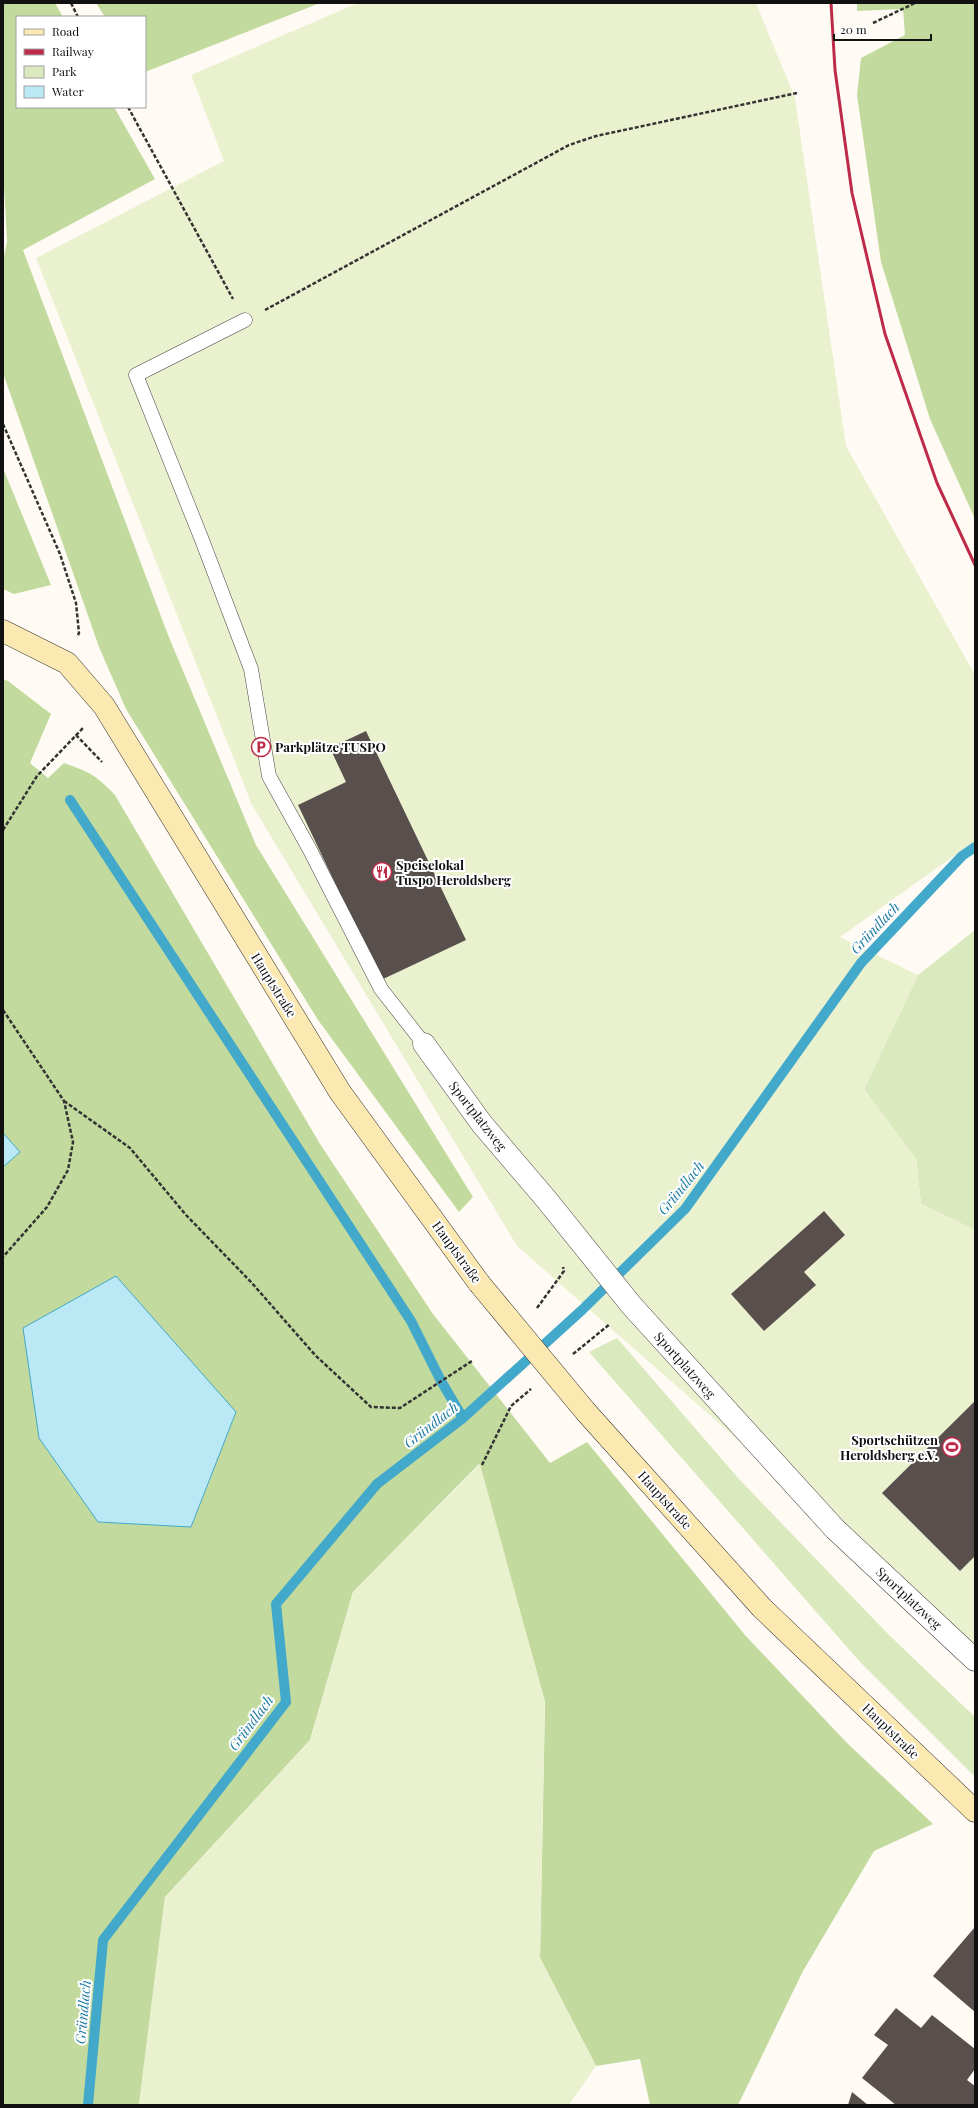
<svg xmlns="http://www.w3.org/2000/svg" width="978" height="2108" font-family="'Playfair Display',serif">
<rect width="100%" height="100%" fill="#fffbf4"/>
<path fill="#dbe9be" d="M975 930V1230L921 1204 916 1159 864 1089 918 975Z
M617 1338 739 1479 888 1634 975 1717V1777L860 1662 589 1352Z"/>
<path fill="#c2da9d" d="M3 3H55L63 17H17V107H114L155 179 23 250 168 635 256 845 473 1197 459 1212 318 1020 126 709 99 647 3 373V261L7 242 3 167Z
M96 3H320L145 72V17H105Z
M857 3H975V519L930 419 881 262 857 95 861 58 905 35 903 9 857 11Z
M3 468 51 585 14 594 3 589Z
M3 679 8 681 51 714 30 763 48 778 64 763C90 772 97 776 115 795L320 1144 433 1314 550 1463 587 1442 745 1635 846 1742 933 1824 874 1851 803 1971 738 2105H650L640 2059 596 2066 540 1958 545 1702 479 1464 353 1592 310 1740 165 1897 139 2105H3V1167L19 1152 3 1133Z"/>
<path fill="#eaf1cf" d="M358 3H756L795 98 846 446 975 675V841L840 937 918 975 864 1089 916 1159 921 1204 975 1230V1648L517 1246 252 805 36 258 224 161 191 75Z
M480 1464 545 1702 540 1958 596 2066 569 2105H139L165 1897 310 1740 353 1592Z"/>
<path fill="#bae8f5" stroke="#43a9ca" d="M3 1133 20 1152 3 1167Z
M116 1276 236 1412 191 1527 98 1522 39 1438 23 1328Z"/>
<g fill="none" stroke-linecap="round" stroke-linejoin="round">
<path stroke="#43a9ca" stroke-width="10" d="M70 800 411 1321 441 1381 463 1418
M88 2105 103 1940 286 1702 276 1604 377 1484 463 1418 582 1310 685 1209 861 963 962 856 975 847"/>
</g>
<path fill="#59504d" d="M366 731 466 940 381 980 298 805 346 782 330 748Z
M824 1211 845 1235 804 1272 816 1285 764 1331 731 1294Z
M975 1401V1556L960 1571 882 1493Z
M975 1927V2012L933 1976Z
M896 2008 921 2028 932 2015 975 2049V2069L967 2080 975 2086 974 2105H896L862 2078 888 2045 874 2035Z
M852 2092 868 2105H848Z"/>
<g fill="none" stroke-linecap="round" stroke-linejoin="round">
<g stroke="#444" stroke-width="15">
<path id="lane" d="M245 320 136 375 202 540 251 669 269 776 310 850 381 989 424 1044"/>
</g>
<g stroke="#444" stroke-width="23">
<path id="street" d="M424 1044 482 1124 546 1199 632 1306 835 1529 975 1660"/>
</g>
<g stroke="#333" stroke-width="23">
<path id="secondary" d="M3 631 67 663 104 706 340 1092 479 1283
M586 1412 762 1608 975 1811"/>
</g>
<path stroke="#333" stroke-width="2.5" stroke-dasharray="4 2" stroke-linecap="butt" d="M71 3 78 17
M873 23 915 3
M128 107 233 299
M265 310 569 145 596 136 797 93
M3 424 60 554 76 603 79 633 77 637
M76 735 102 762
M3 830 37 776 84 727
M3 1010 64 1101 73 1142 68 1170 47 1207 3 1257
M64 1101 130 1148 186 1215 251 1282 315 1355 371 1407 400 1408 472 1361
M537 1308 564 1271 563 1267
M573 1354 610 1324
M482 1465 511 1406 531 1389"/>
<use href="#lane" stroke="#fff" stroke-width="14"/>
<use href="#street" stroke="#fff" stroke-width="22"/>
<use href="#secondary" stroke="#fce9b2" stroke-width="22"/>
<path stroke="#be2b48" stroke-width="3" d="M831 3 835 70 852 193 885 334 937 483 975 565"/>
<g stroke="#333" stroke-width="23" stroke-linecap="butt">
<path id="secondary-bridge" d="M479 1283 586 1412"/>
</g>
<use href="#secondary-bridge" stroke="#fce9b2" stroke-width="22"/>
</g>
<defs>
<g id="parking-ring" transform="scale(1)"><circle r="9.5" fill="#fff" stroke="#be2b48" stroke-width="1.5"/><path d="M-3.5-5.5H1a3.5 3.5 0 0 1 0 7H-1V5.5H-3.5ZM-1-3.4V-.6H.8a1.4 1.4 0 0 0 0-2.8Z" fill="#be2b48"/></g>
<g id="restaurant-ring" transform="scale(1)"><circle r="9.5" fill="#fff" stroke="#be2b48" stroke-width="1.5"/><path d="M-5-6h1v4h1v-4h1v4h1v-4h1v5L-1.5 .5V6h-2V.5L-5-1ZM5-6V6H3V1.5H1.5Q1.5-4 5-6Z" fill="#be2b48"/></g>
<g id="stadium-ring" transform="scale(1)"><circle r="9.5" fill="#fff" stroke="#be2b48" stroke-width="1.5"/><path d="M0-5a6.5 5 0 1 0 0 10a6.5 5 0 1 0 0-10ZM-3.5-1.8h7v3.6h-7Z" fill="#be2b48"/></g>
</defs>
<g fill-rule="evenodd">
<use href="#parking-ring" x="261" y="747"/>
<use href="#restaurant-ring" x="382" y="872"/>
<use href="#stadium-ring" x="952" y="1447"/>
</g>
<g text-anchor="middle" stroke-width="4" stroke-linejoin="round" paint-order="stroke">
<g font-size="13" font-weight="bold" fill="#111" stroke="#fff" text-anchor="start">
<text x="275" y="752">Parkplätze TUSPO</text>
<text x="396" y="870">Speiselokal<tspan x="396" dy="15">Tuspo Heroldsberg</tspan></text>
<text x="938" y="1445" text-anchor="end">Sportschützen<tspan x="938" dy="15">Heroldsberg e.V.</tspan></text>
</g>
<g font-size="13" fill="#111" stroke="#fff">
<text transform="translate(274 985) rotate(58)" y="5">Hauptstraße</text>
<text transform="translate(478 1116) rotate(52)" y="5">Sportplatzweg</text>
<text transform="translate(457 1252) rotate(54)" y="5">Hauptstraße</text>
<text transform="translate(685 1365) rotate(48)" y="5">Sportplatzweg</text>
<text transform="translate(665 1500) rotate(48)" y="5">Hauptstraße</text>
<text transform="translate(909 1598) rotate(43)" y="5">Sportplatzweg</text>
<text transform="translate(891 1731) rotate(44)" y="5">Hauptstraße</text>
</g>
<g font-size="14" font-style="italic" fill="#1b7aa1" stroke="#fff">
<text transform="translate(875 928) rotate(-47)" y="5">Gründlach</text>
<text transform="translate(681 1188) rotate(-51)" y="5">Gründlach</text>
<text transform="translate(431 1425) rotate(-38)" y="5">Gründlach</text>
<text transform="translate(251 1723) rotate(-53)" y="5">Gründlach</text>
<text transform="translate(83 2012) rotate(-85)" y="5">Gründlach</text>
</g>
</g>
<rect width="978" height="2108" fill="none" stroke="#111111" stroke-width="8"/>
<rect x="16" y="16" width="130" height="92" fill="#ffffff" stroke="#a0a0a0"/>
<rect x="24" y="29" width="20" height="6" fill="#fce9b2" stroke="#a0a0a0"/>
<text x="52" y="36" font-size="12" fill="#111111">Road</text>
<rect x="24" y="49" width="20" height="6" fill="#be2b48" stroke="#a0a0a0"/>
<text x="52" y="56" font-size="12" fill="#111111">Railway</text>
<rect x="24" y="66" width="20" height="12" fill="#dbe9be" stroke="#a0a0a0"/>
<text x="52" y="76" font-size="12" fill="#111111">Park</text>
<rect x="24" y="86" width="20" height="12" fill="#bae8f5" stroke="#a0a0a0"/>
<text x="52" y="96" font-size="12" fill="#111111">Water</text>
<path d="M834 34v6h97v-6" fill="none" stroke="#111111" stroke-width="2"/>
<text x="840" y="34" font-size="12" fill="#111111" stroke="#ffffff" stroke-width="3" paint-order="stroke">20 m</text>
</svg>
